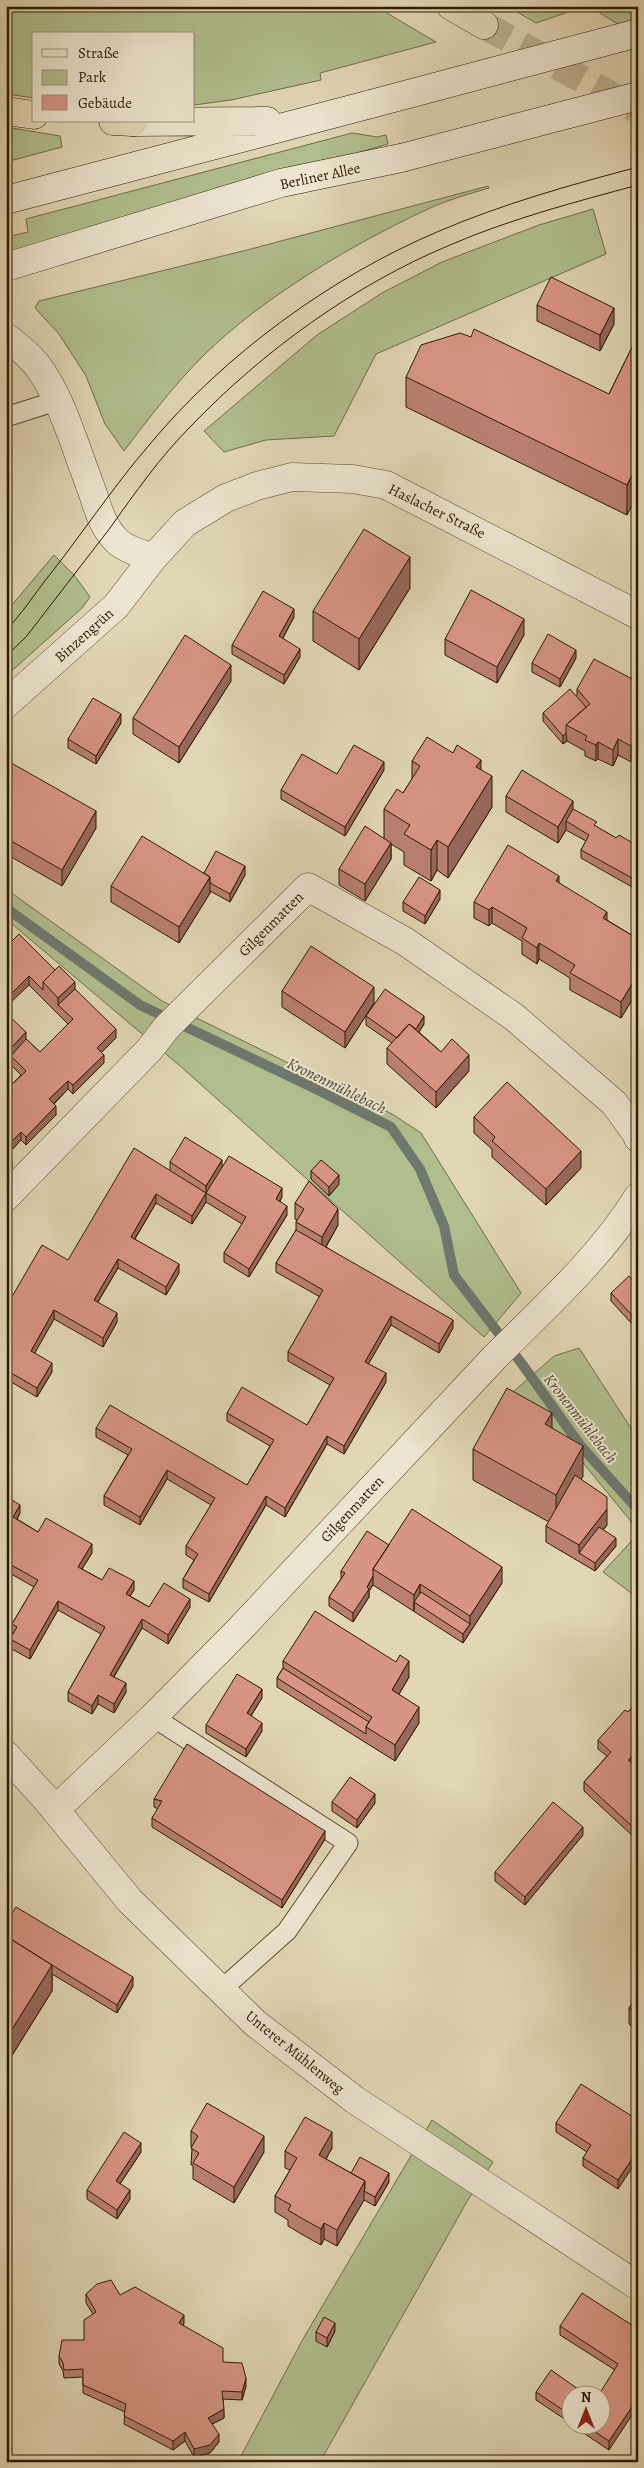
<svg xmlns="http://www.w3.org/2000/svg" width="644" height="2468" font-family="Alegreya,serif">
<rect width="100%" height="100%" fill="#e1d7b5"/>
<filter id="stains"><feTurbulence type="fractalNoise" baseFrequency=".004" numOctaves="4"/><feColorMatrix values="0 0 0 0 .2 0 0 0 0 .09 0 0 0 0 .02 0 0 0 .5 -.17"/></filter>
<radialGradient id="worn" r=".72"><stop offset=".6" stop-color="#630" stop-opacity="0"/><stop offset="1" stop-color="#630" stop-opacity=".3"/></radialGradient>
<path fill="#b1be8e" stroke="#706c47" d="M6 6H375L436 42 320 73 321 80 231 100 194 105V34H34V98L6 94Z
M507 6H586L536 23Z
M589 6H638V37Z
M6 127 60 136 62 147 6 162Z
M352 133 377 137 386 135 388 144 6 253V237L28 232 26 219Z
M488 186 489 188C469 194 447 200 428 209 353 244 263 297 204 355 174 385 149 418 124 451L105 424 86 376 59 334 35 308 39 301 247 250Z
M593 209 606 254 376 354 334 436 266 440 224 452 204 431 317 335 382 293 442 262 539 225Z
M54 555 74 575 90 597 82 608 6 676V612Z
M6 889 162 1001 392 1114 421 1133 521 1293 484 1337 179 1065 6 919Z
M579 1348 638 1439V1530L561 1436 513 1392 554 1356Z
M638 1534V1598L603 1572Z
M432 2120 493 2162 469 2198 320 2462H244L241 2456 303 2339Z"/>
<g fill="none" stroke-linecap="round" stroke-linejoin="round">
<path stroke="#6e786e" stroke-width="10" d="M6 908 140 1005 314 1088 391 1127 420 1169 444 1226 454 1275 522 1364 580 1445 638 1510"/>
<path stroke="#bdb191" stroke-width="28" stroke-dasharray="28 14" stroke-linecap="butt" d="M484 25 636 109"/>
<g stroke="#5b492d" stroke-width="21">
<path id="service" d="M6 417 56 401
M153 1717 348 1843 287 1931 221 1990"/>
</g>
<g stroke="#5b492d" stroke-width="29">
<path id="minor" d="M6 704 116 606 153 558 185 523 226 498 257 486 292 477 353 479 386 485 638 615
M6 1197 149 1050 167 1027 308 887 406 942 514 1017 614 1103 636 1133 638 1138
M6 1755 47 1800 130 1901 255 2023 355 2100 638 2286
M55 1810 153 1717 240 1629 495 1357C545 1307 600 1258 638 1197"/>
</g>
<g stroke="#5b492d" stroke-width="29">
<path id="tertiary" d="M6 337C18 346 28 354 37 365 62 398 76 450 91 488 98 508 102 527 118 542 127 550 143 554 153 558"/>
</g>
<g stroke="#2e1a00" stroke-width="29">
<path id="secondary" d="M133 122 267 121
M6 200 371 104
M6 267 281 183 401 158"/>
</g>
<g stroke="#2e1a00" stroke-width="29">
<path id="trunk" d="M451 6 484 25
M6 111 34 115
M113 121 133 122"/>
</g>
<use href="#service" stroke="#ece5cf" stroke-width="19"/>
<use href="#minor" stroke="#ece5cf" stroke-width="28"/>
<use href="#tertiary" stroke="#ece5cf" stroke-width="28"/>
<use href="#secondary" stroke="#ece5cf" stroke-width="28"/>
<use href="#trunk" stroke="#e1d7b5" stroke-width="28"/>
<path stroke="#2e1a00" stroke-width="1" d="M6 630C20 616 32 598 44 582 80 537 112 488 150 444 224 355 331 277 437 232 502 204 570 185 638 167
M6 656 26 637C54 601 82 564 110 528 135 493 160 457 191 426 263 351 354 285 450 245 510 219 575 202 638 185"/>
<g stroke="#2e1a00" stroke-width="29" stroke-linecap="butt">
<path id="secondary-bridge" d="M371 104 638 33
M401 158 638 96"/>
</g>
<use href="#secondary-bridge" stroke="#ece5cf" stroke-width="28"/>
</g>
<path fill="#b98072" stroke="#2e1a00" d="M537 305 614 324 600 351 537 321Z
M638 335 627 515 406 407V377L609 394Z
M638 522V536L635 535V527Z
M410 588 359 670 313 641V611Z
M294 617 283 638 300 657 284 684 232 654V645Z
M524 635 497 683 445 655V639Z
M576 658 560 687 532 672V663Z
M231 681 179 763 133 734V718Z
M638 682 631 762 618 755 613 766 598 759 596 761 585 756V751L567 741 563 744 543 721V713L577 696V689Z
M121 723 96 764 68 748V739Z
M6 760 96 828 62 886 6 854Z
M412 761 481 770 492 807 448 878 437 870 431 881 404 865V852L391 844V859L365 901 339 885V869L384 838V809L403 793 412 779Z
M384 770 345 836 281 799V790L337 774Z
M506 796 573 809 597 827 616 838 638 846V877L632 887 581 858V850L586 841 566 830 558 843 506 812Z
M204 873 245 875 230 902 210 891V893L179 943 111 902V886Z
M559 883 607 920 638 939V990L621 1018 570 990V978L539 959 537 964 522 954V941L492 923 489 926 474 918V902Z
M440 899 425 924 403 911V902Z
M6 947 75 989 116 1038 101 1052 104 1063 73 1094 68 1089 54 1104 56 1115 26 1145 21 1140 7 1155 12 1168 6 1174V1090L21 1075 6 1060V1015L26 1039 40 1052 68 1024 29 985Z
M282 991 374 1003 345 1048 282 1007Z
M366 1016 424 1024 419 1032 441 1052 469 1071 436 1108 387 1064V1048L392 1043 366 1025Z
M474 1117 581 1168 546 1205 492 1157V1149L474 1133Z
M170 1162 222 1167 282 1197 280 1201 287 1215 249 1277 224 1262V1253L242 1224 206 1202 192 1224 156 1203 135 1239 179 1273 166 1295 118 1268 98 1302 117 1322 103 1347 54 1319 34 1353 52 1372 37 1397 6 1379V1307L68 1260 170 1170Z
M311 1171 339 1184 329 1196 311 1179Z
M295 1203 338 1225 326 1247 453 1328 439 1353 391 1325 368 1364 386 1382 344 1454 327 1444 285 1517 266 1505 209 1602 183 1588V1579L194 1560 186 1555V1546L211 1505 167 1479 140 1525 104 1505V1496L128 1455 96 1437V1428L247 1485 270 1446 227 1421V1413L307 1425 330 1385 288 1361V1352L320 1297 276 1272V1263L296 1230V1222L297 1220 295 1219Z
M638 1286V1323L635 1320 632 1324 611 1301V1293Z
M552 1428 583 1476 581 1479 607 1525 603 1530 616 1546 595 1571 546 1542V1526L549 1522 473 1480V1449Z
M6 1496 20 1513 17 1519 38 1532 92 1553 82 1569 102 1580 134 1590 130 1596 149 1607H190L168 1644 142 1628 114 1677 126 1692 114 1713 98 1704 92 1714 68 1701V1692L101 1634 58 1610 30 1659 10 1648V1639L13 1633 12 1632V1624L34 1587 6 1571Z
M389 1545 502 1583 463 1643 373 1585 369 1591V1597L353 1622 329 1606V1597L341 1579V1571Z
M283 1661 409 1677 399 1694 419 1723 395 1761 277 1687V1678L283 1668Z
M262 1698 251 1716 262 1731 246 1757 206 1733V1725Z
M638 1701V1764L634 1763 633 1764 638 1768V1835L635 1838 584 1791V1782L607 1756 598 1749V1740L628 1712Z
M154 1799 325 1839 282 1908 152 1827V1818L158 1809 154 1807Z
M332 1802 375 1803 357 1828 332 1811Z
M583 1835 525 1905 495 1881V1872Z
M6 1923 133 1986 117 2013 52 1974V1991L6 2065Z
M638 1995V2030L629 2024V2008Z
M638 2120 618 2189 583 2166V2158L587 2152 556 2132V2123Z
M191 2131 264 2152 234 2203 193 2179V2165H191L192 2148 191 2147Z
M332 2148 326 2159 351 2173 389 2182 375 2206 364 2200 337 2246 324 2239 321 2245 303 2235 288 2226V2220L275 2212V2196L290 2170 285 2168V2151Z
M141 2152 120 2184 130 2199 117 2219 87 2199V2190Z
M86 2294 120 2295 184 2323 183 2325 223 2362 246 2386 242 2400 223 2399 224 2418 212 2424 219 2442 210 2453 194 2457 185 2441 173 2450 124 2424 125 2412 83 2393V2377L64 2378 63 2371 59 2364V2356L84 2340 93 2314 86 2303Z
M560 2326 638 2329 609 2450 573 2426H602L615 2370 560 2335Z
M335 2331 327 2347 316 2341V2332Z
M536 2392 572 2396V2424L536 2400Z"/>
<path fill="#96685c" stroke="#2e1a00" d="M614 308V324L600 351V335Z
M638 463V494L627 515V485Z
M410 557V588L359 670V639Z
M294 609V617L279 645V636Z
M524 619V635L497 683V667Z
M300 649V657L284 684V675Z
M576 650V658L560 687V679Z
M231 665V681L179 763V747Z
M121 714V723L96 764V756Z
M566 733 567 741 563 744V736Z
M638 734V750L631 762V746Z
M618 739V755L613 766V750Z
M598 742V759L596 761V745Z
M481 760V790L476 767Z
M384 762V770L345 836V827Z
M492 776V807L448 878V847Z
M573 801V817L566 821V830L558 843V827Z
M96 811V828L62 886V870Z
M437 840V870L431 881V850Z
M391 843V859L365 901V884Z
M245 866V875L230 902V894Z
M638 869V877L632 887V878Z
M559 876V892L556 881Z
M210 877V893L179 943V927Z
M440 890V899L425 924V916Z
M492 907V923L489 926V910Z
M607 912V928L603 918Z
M539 943V959L537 964V948Z
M638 974V990L621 1018V1002Z
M29 976V985L6 1007V999Z
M75 982V998L58 1005V998Z
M374 987V1003L345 1048V1032Z
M424 1016V1024L412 1043V1034Z
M116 1029V1038L97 1057V1048Z
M26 1032V1048L11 1056V1048Z
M104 1055V1063L73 1094V1085Z
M469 1055V1071L436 1108V1092Z
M68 1081V1089L49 1108V1099Z
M56 1106V1115L26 1145V1137Z
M21 1132V1140L6 1156V1147Z
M581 1151V1168L546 1205V1189Z
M12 1160V1168L6 1174V1165Z
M222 1160V1176L206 1193V1186Z
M339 1175V1184L329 1196V1187Z
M282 1188V1197L276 1208V1199Z
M206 1193V1202L192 1224V1216Z
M156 1194V1203L131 1245V1237Z
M287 1206V1215L249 1277V1269Z
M338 1209V1225L322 1253V1237Z
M118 1259V1268L94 1308V1300Z
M179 1264V1273L166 1295V1287Z
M54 1310V1319L31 1360V1351Z
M635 1311V1320L632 1324V1315Z
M117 1313V1322L103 1347V1338Z
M391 1316V1325L365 1370V1362Z
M453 1320V1328L439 1353V1344Z
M52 1363V1372L37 1397V1388Z
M386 1373V1382L344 1454V1446Z
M552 1413V1443L545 1424Z
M327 1436V1444L285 1517V1508Z
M583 1446V1476L556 1526V1495Z
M167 1470V1479L140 1525V1517Z
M266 1496V1505L209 1602V1594Z
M20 1505V1513L13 1526V1517Z
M607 1509V1525L583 1555 579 1553V1545Z
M616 1538V1546L595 1571V1563Z
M92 1544V1553L78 1575V1567Z
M502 1567V1583L463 1643V1634L470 1624V1616Z
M373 1576V1585L369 1591V1597L353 1622V1613L367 1587Z
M134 1581V1590L126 1602V1594Z
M420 1584V1600L414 1602V1611V1595Z
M190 1599V1607L168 1644V1635Z
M58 1601V1610L30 1659V1650Z
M142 1619V1628L110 1683V1675Z
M409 1661V1677L392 1706V1690Z
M126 1683V1692L114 1713V1704Z
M262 1689V1698L247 1722V1713Z
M98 1695V1704L92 1714V1706Z
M419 1707V1723L395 1761V1745Z
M262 1723V1731L246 1757V1749Z
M634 1755V1763L628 1769V1760Z
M375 1794V1803L357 1828V1820Z
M638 1826V1835L635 1838V1829Z
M583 1827V1835L525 1905V1897Z
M325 1831V1839L282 1908V1900Z
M52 1965V1991L6 2065V2039Z
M133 1977V1986L117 2013V2005Z
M332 2132V2148L319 2171V2155Z
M264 2136V2152L234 2203V2187Z
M141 2143V2152L116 2190V2181Z
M638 2150V2159L618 2189V2180Z
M389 2173V2182L375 2206V2197Z
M365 2181V2192L364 2191V2200L337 2246V2230Z
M130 2190V2199L117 2219V2210Z
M324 2223V2239L321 2245V2229Z
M184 2315V2323L179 2331V2323Z
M335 2323V2331L327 2347V2338Z
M246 2378V2386L242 2400V2392Z
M638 2398V2406L609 2450V2441Z
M224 2409V2418L208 2426V2418Z
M185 2432V2441L173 2450V2441Z
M219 2434V2442L210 2453 194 2457V2449Z"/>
<path fill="#d79584" stroke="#2e1a00" d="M551 277 614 308 600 335 537 305Z
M474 329 609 394 638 335V463L627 485 406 377 421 345 460 333 471 337Z
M364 529 410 557 359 639 313 611Z
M471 590 524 619 497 667 445 639Z
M263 591 294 609 279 636 300 649 284 675 232 645Z
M548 634 576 650 560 679 532 663Z
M185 635 231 665 179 747 133 718Z
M594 659 638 682V734L631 746 618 739 613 750 598 742 596 745 585 740 587 736 566 725 590 704 577 689Z
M570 689 586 707 566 725V733L563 736 543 713Z
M93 698 121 714 96 756 68 739Z
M427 737 453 753 457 745 481 760 476 767 492 776 448 847 437 840 431 850 404 834 410 825 384 809 397 789 403 793 420 766 412 761Z
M354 745 384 762 345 827 281 790 302 754 337 774Z
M6 760 96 811 62 870 6 838Z
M522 770 573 801 558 827 506 796Z
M573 809 597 822 594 825 616 838 619 835 638 846V869L632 878 581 850 589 835 566 821Z
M365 826 391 843 365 884 339 869Z
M142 836 210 877 179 927 111 886Z
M508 845 559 876 556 881 607 912 603 918 638 939V974L621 1002 570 973 575 965 539 943 537 948 522 938 527 928 492 907 489 910 474 902Z
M216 851 245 866 230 894 210 883V877L204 873Z
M419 877 440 890 425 916 403 902Z
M19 934 55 970 43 982V990L29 976 6 999V947Z
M311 946 374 987 345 1032 282 991Z
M59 966 75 982 58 998 43 982Z
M75 989 116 1029 97 1048 104 1055 73 1085 68 1081 49 1099 56 1106 26 1137 21 1132 6 1147V1090L26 1071 11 1056 26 1039 40 1052 73 1019 58 1005Z
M385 989 424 1016 416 1029 409 1024 397 1038 366 1016Z
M7 1014 26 1032 11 1048 6 1044V1015Z
M409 1024 441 1052 452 1039 469 1055 436 1092 387 1048Z
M507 1082 581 1151 546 1189 492 1141 495 1137 474 1117Z
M185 1137 222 1160 206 1186 170 1162Z
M134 1148 206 1193 192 1216 156 1194 131 1237 179 1264 166 1287 118 1259 94 1300 117 1313 103 1338 54 1310 31 1351 52 1363 37 1388 6 1370V1307L42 1245 68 1260Z
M6 1154 12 1160 6 1165Z
M229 1156 282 1188 276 1199 287 1206 249 1269 224 1253 246 1217 206 1193Z
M321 1160 339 1175 329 1187 311 1171Z
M309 1181 338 1209 322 1237 296 1222 304 1209 295 1203Z
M296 1230 453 1320 439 1344 391 1316 365 1362 386 1373 344 1446 327 1436 285 1508 266 1496 209 1594 183 1579 198 1554 186 1546 215 1498 167 1470 140 1517 104 1496 132 1449 96 1428 110 1405 247 1485 274 1440 227 1413 242 1387 307 1425 334 1378 288 1352 323 1290 276 1263Z
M629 1276 638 1286V1302L635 1304V1311L632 1315 611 1293Z
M507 1388 552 1413 545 1424 583 1446 556 1495 473 1449Z
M575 1475 607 1497V1509L579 1545 546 1526Z
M6 1496 20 1505 13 1517 38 1532 46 1518 92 1544 78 1567 102 1580 109 1568 134 1581 126 1594 149 1607 164 1583 190 1599 168 1635 142 1619 110 1675 126 1683 114 1704 98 1695 92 1706 68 1692 105 1627 58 1601 30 1650 10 1639 17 1627 12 1624 38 1580 6 1562Z
M412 1509 502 1567 470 1616 420 1584 414 1595 373 1569Z
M599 1527 616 1538 595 1563 579 1553Z
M367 1531 389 1545 373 1569V1576L367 1587 369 1589 353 1613 329 1597 345 1573 341 1571Z
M421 1592 470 1624 463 1634 414 1602Z
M315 1611 396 1662 400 1655 409 1661 392 1690 419 1707 395 1745 366 1727 372 1717 283 1661Z
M283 1668 369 1722 366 1727V1734L277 1678Z
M237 1674 262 1689 247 1713 262 1723 246 1749 206 1725Z
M638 1701V1755H634L628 1760 638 1768V1826L635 1829 584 1782 611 1752 598 1740 625 1710 628 1712Z
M187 1744 325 1831 282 1900 152 1818 162 1801 154 1799Z
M350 1777 375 1794 357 1820 332 1802Z
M553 1802 583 1827 525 1897 495 1872Z
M16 1907 133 1977 117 2005 52 1965 6 1936V1923Z
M6 1936 52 1965 6 2039Z
M638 1995V2014L629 2008Z
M581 2084 638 2120V2150L618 2180 583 2158 591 2145 556 2123Z
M207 2103 264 2136 234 2187 193 2163 199 2153 191 2148 198 2136 191 2131Z
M305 2117 332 2132 319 2155 365 2181 337 2230 324 2223 321 2229 303 2219 288 2210 291 2205 275 2196 297 2158 285 2151Z
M124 2132 141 2143 116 2181 130 2190 117 2210 87 2190Z
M360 2157 389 2173 375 2197 364 2191 365 2188V2181L351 2173Z
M111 2280 120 2295 135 2287 184 2315 179 2323 223 2348V2362L242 2363 246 2378 242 2392 222 2391 224 2409 208 2418 219 2434 210 2445 194 2449 185 2432 173 2441 124 2416 126 2404 83 2385V2369L64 2370 63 2363 59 2356 62 2340H84V2320L96 2312 86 2294 97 2284Z
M582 2293 638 2329V2398L609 2441 586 2426H602V2396H598L618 2364 560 2326Z
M324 2317 335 2323 327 2338 316 2332Z
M551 2370 588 2396H572V2416L536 2392Z"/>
<g text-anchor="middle" stroke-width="4" stroke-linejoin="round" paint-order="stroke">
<g font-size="15" fill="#2e1a00" stroke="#ece5cf">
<text transform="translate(320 176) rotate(-12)" y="5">Berliner Allee</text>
<text transform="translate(437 511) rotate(26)" y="5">Haslacher Straße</text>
<text transform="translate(84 635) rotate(-42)" y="5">Binzengrün</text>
<text transform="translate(271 924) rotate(-45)" y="5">Gilgenmatten</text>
<text transform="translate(352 1509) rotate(-47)" y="5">Gilgenmatten</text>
<text transform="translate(295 2052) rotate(39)" y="5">Unterer Mühlenweg</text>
</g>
<g font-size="16" font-style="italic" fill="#4e4937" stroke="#ece5cf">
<text transform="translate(337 1085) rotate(26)" y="6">Kronenmühlebach</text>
<text transform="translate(581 1418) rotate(52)" y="6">Kronenmühlebach</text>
</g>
</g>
<rect width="644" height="2468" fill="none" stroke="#e1d7b5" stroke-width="25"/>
<rect x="8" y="8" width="629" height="2453" fill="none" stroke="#2e1a00" stroke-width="2.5"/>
<rect x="12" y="12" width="619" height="2443" fill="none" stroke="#2e1a00"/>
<rect x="32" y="32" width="162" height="90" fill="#ece5cf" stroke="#a0947c"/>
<rect x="42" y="49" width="25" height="8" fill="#ece5cf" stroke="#a0947c"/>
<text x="78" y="58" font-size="15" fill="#2e1a00">Straße</text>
<rect x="42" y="70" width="25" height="15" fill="#b1be8e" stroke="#a0947c"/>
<text x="78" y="82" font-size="15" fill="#2e1a00">Park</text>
<rect x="42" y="95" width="25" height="15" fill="#d79584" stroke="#a0947c"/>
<text x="78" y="108" font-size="15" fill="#2e1a00">Gebäude</text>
<g transform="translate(586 2410)"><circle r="24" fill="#ece5cf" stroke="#a0947c"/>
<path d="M0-4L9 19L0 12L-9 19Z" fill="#8f2418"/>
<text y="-8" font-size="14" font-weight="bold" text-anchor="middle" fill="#2e1a00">N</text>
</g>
<rect width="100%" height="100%" filter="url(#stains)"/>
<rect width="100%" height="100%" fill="url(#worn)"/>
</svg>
